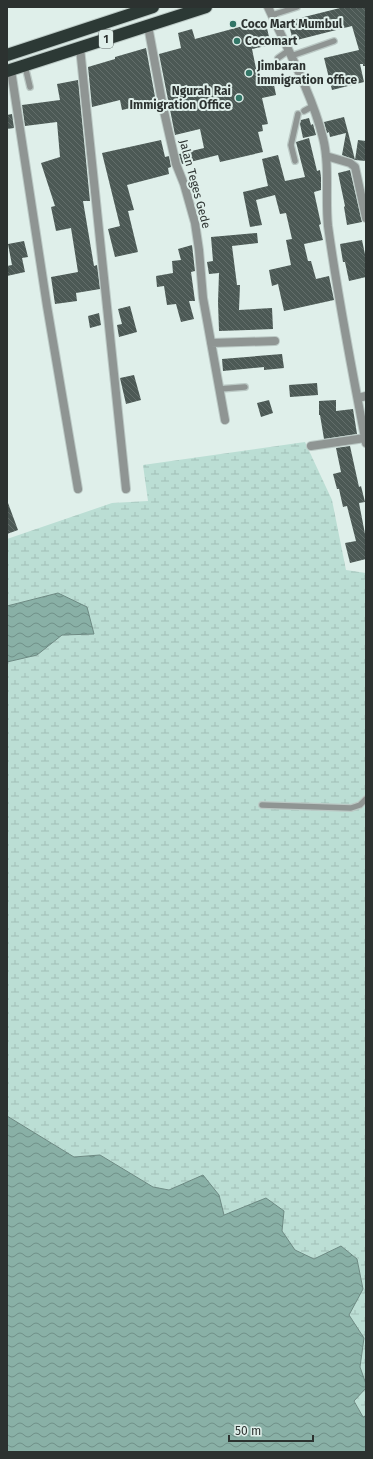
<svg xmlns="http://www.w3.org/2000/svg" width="373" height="1459" font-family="'Fira Sans',sans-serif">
<defs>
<pattern id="wetland-marsh" width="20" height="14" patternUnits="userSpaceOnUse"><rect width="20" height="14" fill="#bbded4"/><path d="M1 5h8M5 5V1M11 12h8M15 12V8" fill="none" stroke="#a1bfb6"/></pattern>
<pattern id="water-waves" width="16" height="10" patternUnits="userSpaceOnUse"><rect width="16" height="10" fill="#89b0a6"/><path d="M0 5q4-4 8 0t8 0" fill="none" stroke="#709088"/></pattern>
<pattern id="building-back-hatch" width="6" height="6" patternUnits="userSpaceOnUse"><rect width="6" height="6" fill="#4c5955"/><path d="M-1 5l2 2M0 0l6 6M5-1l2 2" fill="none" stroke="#636e6b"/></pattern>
</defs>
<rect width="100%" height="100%" fill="#dfefea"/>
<path fill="url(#wetland-marsh)" d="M305 442 332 500 346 570 366 573V1384L360 1367 364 1338 349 1315 363 1288 357 1259 341 1246 314 1259 295 1250 282 1231 284 1211 224 1215 219 1195 203 1175 169 1190 153 1187 100 1155 74 1157 7 1116V662L37 655 62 635 93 634 58 593 7 606V539L112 503 148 501 143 465Z
M366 1388V1416L363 1417 354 1400Z"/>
<path fill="url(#water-waves)" stroke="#6d8a83" d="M58 593 87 607 94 634 62 635 37 655 7 662V606Z
M7 1116 74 1157 100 1155 153 1187 169 1190 203 1175 219 1195 224 1215 266 1198 284 1211 282 1231 295 1250 314 1259 341 1246 357 1259 363 1289 349 1315 364 1338 360 1367 366 1384V1388L354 1401 363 1417 366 1416V1452H7Z"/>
<path fill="url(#building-back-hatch)" d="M344 7H366V66H363V64H360L364 82 332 90 324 58 359 50 352 26 293 41 288 21Z
M265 20 271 45 252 49 259 83 273 80 276 95 262 98 268 124 262 125 263 131 258 132 263 152 220 162 218 155 182 164 179 154 204 148 200 129 175 135 159 54 181 48 178 33 192 29 195 39Z
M146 48 156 102 122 110 120 100 92 107 88 67 115 59V57Z
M78 80 90 201H83L94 266 97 265 100 289 76 293 77 301 55 304 51 277 78 272 71 228 56 231 51 207 55 206 41 163 60 157 57 122 25 126 22 105 60 100 57 84Z
M12 114 14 128 7 129V115Z
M344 117 348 132 355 160 342 155 346 133 330 137 329 132 327 133 324 122Z
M309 118 311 125 313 124 316 135 303 138 300 124 301 120Z
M309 138 317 171 320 170 321 177V190L314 192 321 224 319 225 323 240 304 244 308 261H311L316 279 329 276 334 300 284 311 278 284 272 286 269 270 291 265 286 240 292 239 286 213 280 214 275 195 256 200 262 225 250 227 243 192 268 186 262 159 278 155 285 181 305 177 296 142Z
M161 140 165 157 169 156 171 167 168 168 169 174 127 185 134 210 128 211 138 252 115 257 108 229 120 226 102 153Z
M358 140 366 141V161L355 160Z
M350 170 362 222 347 225 344 207 345 206 338 173Z
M257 233 258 243 232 246 237 285H240L239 310 272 308 273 329 219 331 218 302 219 273 209 274 207 262 213 261 211 237Z
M362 240 366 259V277L349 281 345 262H343L340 244Z
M24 241 28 257 22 258 25 272 7 276V266L12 265 8 244Z
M192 245 195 271 191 272 195 301H189L194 319 181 322 176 304 167 305 164 286 157 287 156 276 173 273 172 261 181 260 178 249Z
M130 306 137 332 119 337 117 325 122 324 118 309Z
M99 313 101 325 90 328 88 316Z
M282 354 284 368 264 370V367L223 371 222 359Z
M134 375 141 400 126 404 120 378Z
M317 383 318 395 290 397 289 385Z
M269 400 273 413 261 417 257 403Z
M336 400V411L353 409 357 434 324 439 320 415H319V401Z
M350 446 359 487 361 486 365 502 359 503 366 539V559L350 563 345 543 356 541 347 506 343 507 339 489H337L333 474 341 472 336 448Z
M7 503H8L18 530 7 534Z"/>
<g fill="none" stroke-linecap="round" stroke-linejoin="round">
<g stroke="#bbc9c5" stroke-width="8">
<path id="lane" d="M272 15 297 7
M291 56 334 41
M278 58 288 51
M25 66 30 87
M304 111 313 106
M295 161 291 145 298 114
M219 389 245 387
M262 805 351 808 360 805 366 799"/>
</g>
<g stroke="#bbc9c5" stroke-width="10">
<path id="street" d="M268 7C287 48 312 94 323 138 330 166 325 197 328 226 338 299 352 371 366 443
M148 26 163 107 176 164 184 184 195 223 199 250 203 298 225 420
M80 48 126 489
M11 70 47 306 78 489
M326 156 350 163 355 167 366 218
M211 343 275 341
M358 398 366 396
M311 446 365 438"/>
</g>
<g stroke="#bbc9c5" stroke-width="14">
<path id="highway" d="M7 55 153 7
M7 71 206 7"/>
</g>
<use href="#lane" stroke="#8f9593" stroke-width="5.5"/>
<use href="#street" stroke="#8f9593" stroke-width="8"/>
<use href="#highway" stroke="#2c3935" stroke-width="12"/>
</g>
<g fill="#337667" stroke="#dfefea" stroke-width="1.5">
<circle cx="233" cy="24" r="4"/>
<circle cx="237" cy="41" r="4"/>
<circle cx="249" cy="73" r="4"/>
<circle cx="239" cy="98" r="4"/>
</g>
<g text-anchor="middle" stroke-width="4" stroke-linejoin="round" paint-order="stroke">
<rect fill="#dfefea" stroke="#626b68" stroke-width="1" x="99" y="30" width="14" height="18" rx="3"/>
<g font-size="11" font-weight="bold" fill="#2c3230">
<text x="106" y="43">1</text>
</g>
<g font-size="12" font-weight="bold" fill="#2c3230" stroke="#dfefea" text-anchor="start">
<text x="241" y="28">Coco Mart Mumbul</text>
<text x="245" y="45">Cocomart</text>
<text x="257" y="70">Jimbaran<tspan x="257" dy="14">immigration office</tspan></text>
<text x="231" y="95" text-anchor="end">Ngurah Rai<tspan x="231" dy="14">Immigration Office</tspan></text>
</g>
<g font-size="12" fill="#2c3230" stroke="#dfefea">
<text transform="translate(195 184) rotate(75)" y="4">Jalan Teges Gede</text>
</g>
</g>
<rect width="373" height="1459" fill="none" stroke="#2c3230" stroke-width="16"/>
<path d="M229 1435v6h84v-6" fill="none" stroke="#2c3230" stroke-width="2"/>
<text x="235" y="1435" font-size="12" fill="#2c3230" stroke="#dfefea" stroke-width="3" paint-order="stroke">50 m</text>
</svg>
